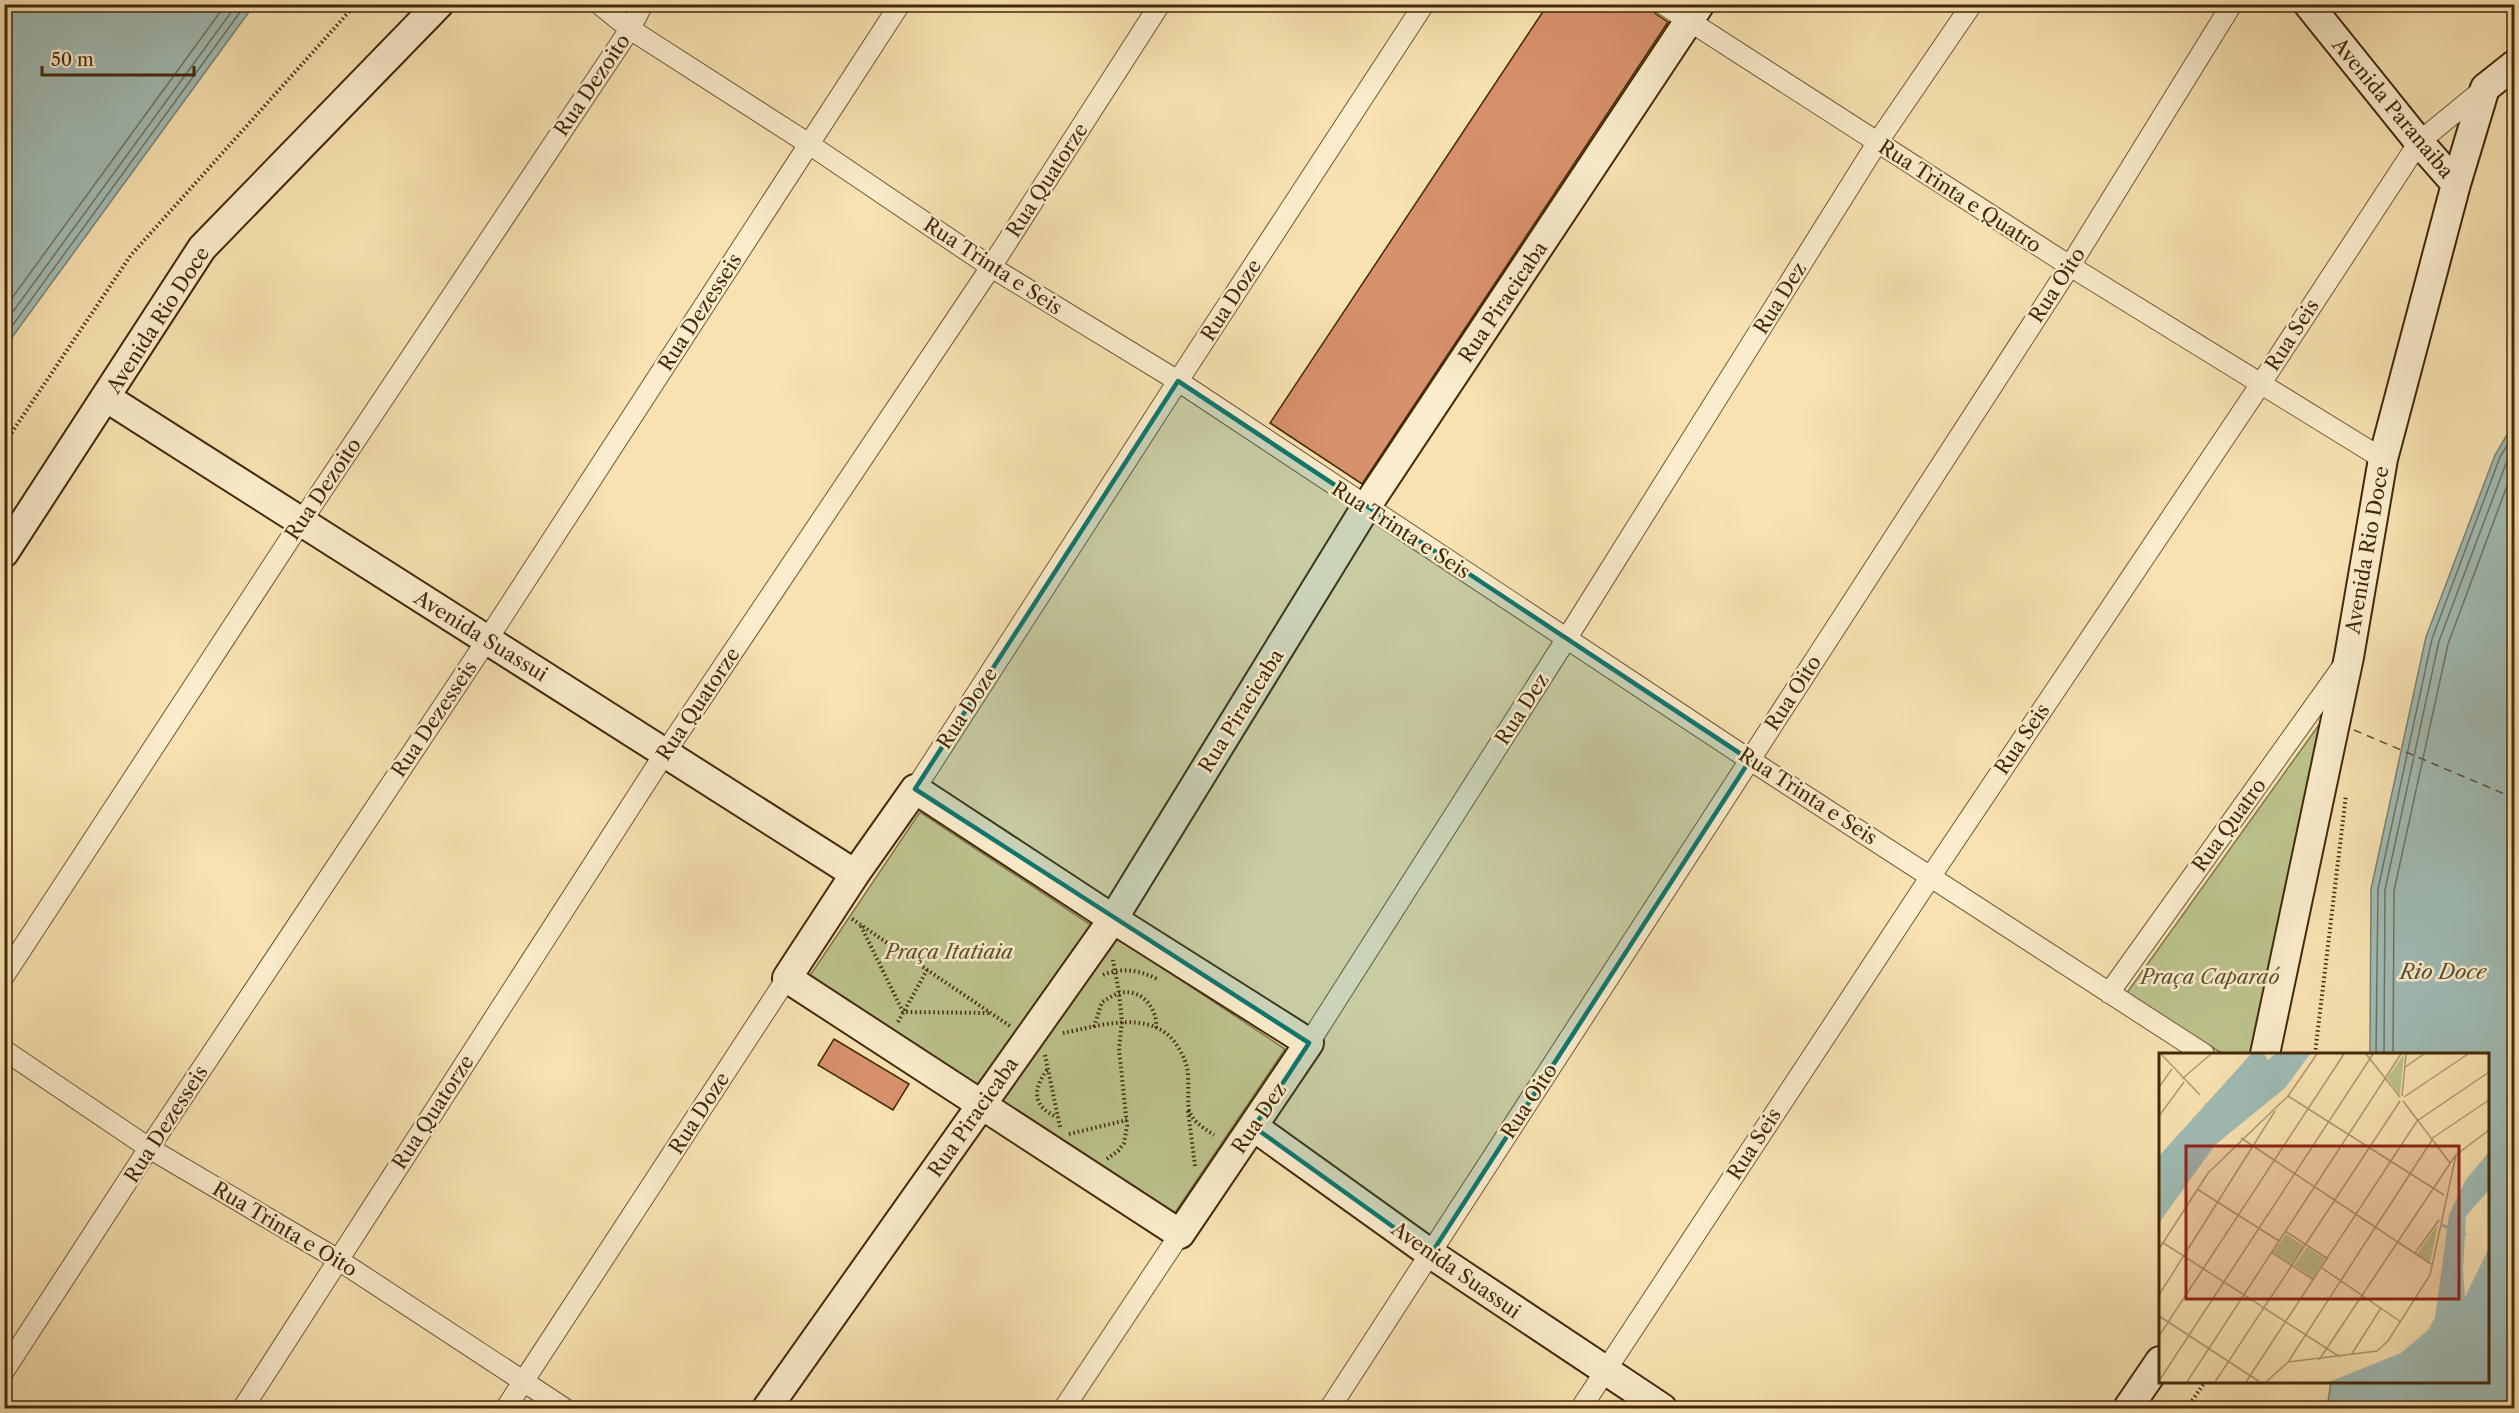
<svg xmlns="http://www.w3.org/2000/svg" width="2519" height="1413" font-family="'Libre Caslon Text',serif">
<rect width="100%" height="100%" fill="#f8e2b1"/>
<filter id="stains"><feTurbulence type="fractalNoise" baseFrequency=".00333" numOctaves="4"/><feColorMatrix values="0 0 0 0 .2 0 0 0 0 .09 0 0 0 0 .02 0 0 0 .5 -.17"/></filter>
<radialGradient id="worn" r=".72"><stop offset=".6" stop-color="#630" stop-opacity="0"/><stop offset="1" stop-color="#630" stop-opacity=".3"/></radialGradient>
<path fill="#bcc38c" stroke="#80764b" stroke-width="1.5" d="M2321 722 2253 1054H2223L2126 994Z
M920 812 1091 925 979 1093 807 980Z
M1113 935 1285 1049 1172 1217 1000 1104Z"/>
<path fill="#a0bcb5" stroke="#7b8171" stroke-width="1.5" d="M5 4 254 5 5 347 4 5Z
M2514 423V1408H2327L2331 1382H2488V1054H2370L2371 889 2426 637 2495 455Z"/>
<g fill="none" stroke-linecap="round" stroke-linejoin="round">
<path stroke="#727260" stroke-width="1.5" d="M4 309 226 4
M4 324 237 4
M4 337 246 4
M2376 1054 2378 889 2432 639 2500 457 2514 434
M2384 1054 2385 890 2439 641 2507 461 2514 449
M2393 1054 2394 891 2448 644 2514 467"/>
<path stroke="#5a4e35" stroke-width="1.5" stroke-dasharray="8 6" stroke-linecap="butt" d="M2354 730 2514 798"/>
</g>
<path fill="#d7916b" stroke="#43290a" stroke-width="1.5" d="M1548 4H1650L1656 14 1668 22 1362 484 1270 423Z
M834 1039 909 1084 893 1110 818 1065Z"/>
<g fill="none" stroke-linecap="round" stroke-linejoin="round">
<g stroke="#705734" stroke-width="22">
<path id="street" d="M599 4 630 29 809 144 991 267 1178 381 1750 760 2204 1054
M1663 4 2070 266 2383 459
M915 789 1178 381 1424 4
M4 976 301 522 630 29 643 4
M2109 993 2343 666
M1309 1043 1567 638 1877 143 1972 4
M4 1050 149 1148 337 1259 564 1408
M4 1371 149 1148 487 640 900 4
M243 1408 665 753 991 267 1160 4
M506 1408 787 978
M1064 1408 1180 1234
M1330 1408 2070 266 2232 4
M1581 1408 1931 876 2260 385 2419 142 2485 88"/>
</g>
<g stroke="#43290a" stroke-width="32">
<path id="secondary" d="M2308 4 2419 142 2456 184
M107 398 855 874
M4 553 202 248 439 4
M915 789 1113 919 1309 1043 1180 1234 787 978 855 874Z
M2265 1054 2349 657 2383 459 2456 184 2485 88 2514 65
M1254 1127 1431 1254 1662 1408
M767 1408 1113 919 1366 507 1700 4
M2128 1408 2160 1361"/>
</g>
<path stroke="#43290a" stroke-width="4" stroke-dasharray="1.5 3" stroke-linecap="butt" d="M4 444 131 255 356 4
M852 919 1010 1026
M861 926 903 1012 989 1013
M1103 975C1122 967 1139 970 1157 979
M898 1022 927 970
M1094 1027 1102 1002C1108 999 1114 994 1120 993 1142 988 1158 1009 1156 1028
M1063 1033C1099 1026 1154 1007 1178 1047 1184 1057 1188 1066 1188 1077 1190 1111 1181 1114 1214 1135
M2315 1054 2346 795
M1045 1055 1060 1127
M1047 1070C1032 1090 1033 1107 1057 1117
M1188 1111 1195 1166
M1069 1134 1127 1120
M1107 1159 1118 1151 1124 1143 1127 1126 1119 1048 1122 1022 1119 993 1113 960
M2187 1408 2205 1382"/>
<use href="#street" stroke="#faeccc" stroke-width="20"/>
<use href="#secondary" stroke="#faeccc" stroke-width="28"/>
</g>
<path fill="#0f766e" fill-opacity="0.2" stroke="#0f766e" stroke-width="4.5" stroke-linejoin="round" d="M1178 381 1750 760 1431 1254 1254 1127 1309 1043 915 789Z"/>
<g text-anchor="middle" stroke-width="5" stroke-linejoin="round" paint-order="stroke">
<g font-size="20" fill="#43290a" stroke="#faeccc">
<text transform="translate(592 85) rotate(-56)" y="7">Rua Dezoito</text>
<text transform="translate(2393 108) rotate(50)" y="7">Avenida Paranaiba</text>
<text transform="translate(1047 180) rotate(-57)" y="7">Rua Quatorze</text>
<text transform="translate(1960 196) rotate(33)" y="7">Rua Trinta e Quatro</text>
<text transform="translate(993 266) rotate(33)" y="7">Rua Trinta e Seis</text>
<text transform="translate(2057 285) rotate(-57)" y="7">Rua Oito</text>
<text transform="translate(1780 298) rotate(-58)" y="7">Rua Dez</text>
<text transform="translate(1231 300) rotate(-57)" y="7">Rua Doze</text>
<text transform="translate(1503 302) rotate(-56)" y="7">Rua Piracicaba</text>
<text transform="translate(700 312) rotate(-57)" y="7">Rua Dezesseis</text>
<text transform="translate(158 320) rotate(-57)" y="7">Avenida Rio Doce</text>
<text transform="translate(2292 335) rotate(-57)" y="7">Rua Seis</text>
<text transform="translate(323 489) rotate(-56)" y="7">Rua Dezoito</text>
<text transform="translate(1401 530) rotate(33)" y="7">Rua Trinta e Seis</text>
<text transform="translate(2367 550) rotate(-80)" y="7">Avenida Rio Doce</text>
<text transform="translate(481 636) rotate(32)" y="7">Avenida Suassui</text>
<text transform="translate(1793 693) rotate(-57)" y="7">Rua Oito</text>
<text transform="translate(698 704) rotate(-56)" y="7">Rua Quatorze</text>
<text transform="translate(967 708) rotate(-57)" y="7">Rua Doze</text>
<text transform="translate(1522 709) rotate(-57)" y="7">Rua Dez</text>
<text transform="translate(1241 711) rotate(-58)" y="7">Rua Piracicaba</text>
<text transform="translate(434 719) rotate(-56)" y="7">Rua Dezesseis</text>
<text transform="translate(2022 739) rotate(-56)" y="7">Rua Seis</text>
<text transform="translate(1808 796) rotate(33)" y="7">Rua Trinta e Seis</text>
<text transform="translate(2229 825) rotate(-54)" y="7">Rua Quatro</text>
<text transform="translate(1529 1101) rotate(-57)" y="7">Rua Oito</text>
<text transform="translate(433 1112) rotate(-57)" y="7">Rua Quatorze</text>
<text transform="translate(699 1113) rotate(-57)" y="7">Rua Doze</text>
<text transform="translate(973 1117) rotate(-55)" y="7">Rua Piracicaba</text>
<text transform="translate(1259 1118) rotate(-56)" y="7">Rua Dez</text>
<text transform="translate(166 1124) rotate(-57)" y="7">Rua Dezesseis</text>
<text transform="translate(1754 1144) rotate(-57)" y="7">Rua Seis</text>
<text transform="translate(285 1229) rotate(31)" y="7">Rua Trinta e Oito</text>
<text transform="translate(1456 1270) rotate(35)" y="7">Avenida Suassui</text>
</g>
<g font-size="20" font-style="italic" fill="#61502a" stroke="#faeccc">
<text x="949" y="959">Praça Itatiaia</text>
<text x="2210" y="984">Praça Caparaó</text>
</g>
<g font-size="21" font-style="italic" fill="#5a4e35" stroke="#faeccc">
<text x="2443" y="979">Rio Doce</text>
</g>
</g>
<g transform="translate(2159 1053)">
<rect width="330" height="330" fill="#f8e2b1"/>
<path d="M245 1 241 41H240L228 25ZM279 171 271 209 258 201ZM127 181 145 193 133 211 114 199ZM148 194 166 206 154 225 135 212Z" fill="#bcc38c"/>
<path d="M92 1H105L109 7 116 1H151L126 35 56 92 0 170V103ZM330 99V137L307 163 304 217 306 244 330 195 329 329H170L242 300 269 277 276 265 290 162 306 128Z" fill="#a0bcb5"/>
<path fill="none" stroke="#a0bcb5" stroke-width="3" d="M46 51 76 74M283 172 307 182"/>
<path fill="none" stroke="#b0986e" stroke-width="1.5" d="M2 1 41 42M207 1 241 44M246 14 265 1M23 26 52 1M0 34 13 16M129 43 285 142M243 43 247 1M245 44 309 1M244 48 291 110M0 63 25 29M82 85 272 211M272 86 330 47M38 136 120 188M126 178 169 206M3 189 181 304M0 196 49 120 129 43 158 1M112 199 155 227M256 200 280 167M163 215 242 269M0 242 116 58M0 263 101 329M0 283 185 1M192 302 222 255M160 307 296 103M129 309 273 87M0 328 214 1M28 329 242 1M56 329 241 48M87 329 258 68 330 19M107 329 129 309 218 298 229 288 271 222 297 102 330 77"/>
<path fill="#8f2418" fill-opacity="0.15" stroke="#8f2418" stroke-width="3" d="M27 93H300V246H27Z"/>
<rect width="330" height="330" fill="none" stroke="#43290a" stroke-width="3"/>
</g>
<rect width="2519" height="1413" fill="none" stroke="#f8e2b1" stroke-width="24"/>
<rect x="6" y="6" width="2507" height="1401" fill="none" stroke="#43290a" stroke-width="3"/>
<rect x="12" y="12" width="2495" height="1389" fill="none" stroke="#43290a" stroke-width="1.5"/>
<path d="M42 66v9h152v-9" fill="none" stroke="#43290a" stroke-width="3"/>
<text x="51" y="66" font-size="18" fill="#43290a" stroke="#faeccc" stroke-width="4.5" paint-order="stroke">50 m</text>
<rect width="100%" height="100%" filter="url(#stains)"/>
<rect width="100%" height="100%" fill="url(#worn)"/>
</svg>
